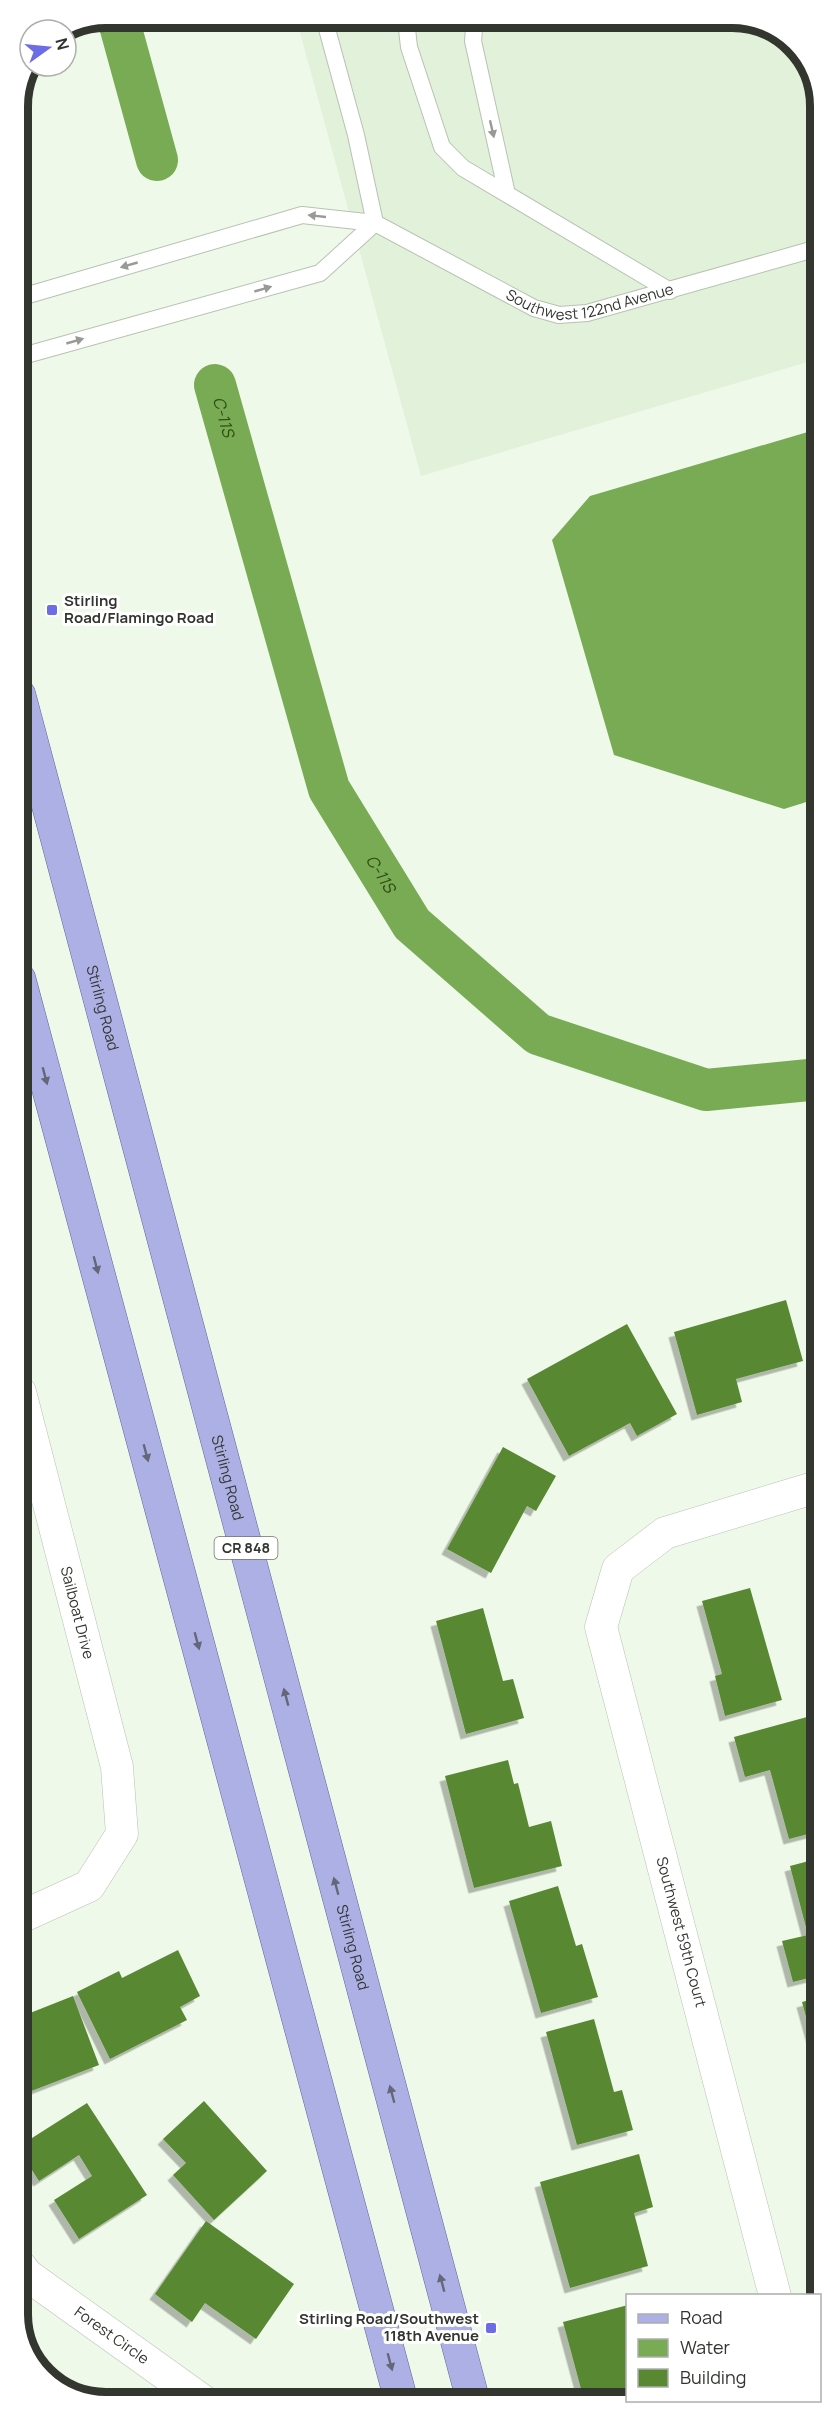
<svg xmlns="http://www.w3.org/2000/svg" width="839" height="2420" font-family="Manrope,sans-serif">
<defs>
<filter id="shadow"><feDropShadow dx="-5.5" dy="5.5" stdDeviation="0" flood-color="#0004"/></filter>
</defs>
<rect width="100%" height="100%" fill="#eff9e9"/>
<path fill="#e2f1da" d="M296 18H738L791 40 818 83V359L421 476Z"/>
<path fill="#78ab54" d="M818 429 819 798 784 809 614 755 552 540 590 496Z"/>
<g fill="none" stroke-linecap="round" stroke-linejoin="round">
<g stroke="#78ab54" stroke-width="42">
<path d="M118 18 157 160"/>
<path id="s1" d="M215 385 329 789 412 924 538 1034 706 1090 819 1079"/>
</g>
</g>
<path fill="#588832" filter="url(#shadow)" d="M786 1300 803 1361 736 1379 742 1402 697 1415 674 1332Z
M627 1324 677 1414 637 1436 630 1423 569 1456 527 1379Z
M503 1447 556 1476 536 1511 527 1506 491 1573 447 1549Z
M750 1588 782 1700 725 1716 715 1676 722 1674 702 1601Z
M483 1608 503 1681 513 1679 524 1718 466 1734 436 1621Z
M818 1714 820 1721V1831L789 1839 770 1770 745 1777 734 1737Z
M508 1760 514 1784 518 1783 529 1827 551 1821 562 1866 474 1888 445 1776Z
M820 1858 821 1975 793 1982 782 1941 808 1935 790 1866Z
M558 1886 576 1946 582 1944 598 1997 541 2013 509 1901Z
M178 1950 200 1996 180 2007 187 2020 110 2059 77 1992 119 1971 122 1978Z
M73 1996 99 2065 21 2095V2037L32 2032 25 2015Z
M821 1997V2040L813 2042 802 2002Z
M594 2019 614 2092 622 2090 633 2130 577 2145 546 2032Z
M204 2101 267 2171 214 2220 173 2175 186 2163 163 2139Z
M87 2103 147 2195 79 2239 54 2200 92 2176 79 2155 39 2181 21 2153V2145Z
M639 2154 653 2207 634 2213 648 2266 570 2288 540 2182Z
M206 2221 294 2284 256 2339 205 2303 192 2322 155 2294Z
M628 2305V2399L584 2400 563 2322Z
M41 2364 82 2393V2394L48 2380 39 2365Z"/>
<g fill="none" stroke-linecap="round" stroke-linejoin="round">
<g stroke="#b8c2b3" stroke-width="18">
<g id="service">
<path d="M324 18 356 135 375 223"/>
<path d="M410 18 407 29 409 47 442 147 463 168 670 291"/>
<path d="M475 18 473 41 507 194"/>
<path id="s2" d="M18 298 302 215 375 223 534 308 559 315 587 313 818 248"/>
<path d="M19 357 320 273 375 223"/>
</g>
</g>
<g stroke="#b8c2b3" stroke-width="33">
<g id="minor">
<path id="s3" d="M20 1392 117 1767 122 1834 89 1886 21 1917"/>
<path id="s4" d="M21 2267 27 2275 203 2401"/>
<path d="M775 2296 601 1627 618 1569 665 1533 820 1486"/>
</g>
</g>
<g stroke="#5f649a" stroke-width="34">
<g id="primary">
<path id="s5" d="M19 695 473 2400"/>
<path d="M19 979 401 2400"/>
</g>
</g>
<use href="#service" stroke="#fff" stroke-width="16"/>
<use href="#minor" stroke="#fff" stroke-width="32"/>
<use href="#primary" stroke="#adb0e5" stroke-width="33"/>
</g>
<defs><path id="oneway-solid" d="M-6-.8H1V-3.2L6.5 0L1 3.2V.8H-6Z" transform="scale(1.5)"/></defs>
<g fill="#989a97">
<use href="#oneway-solid" transform="translate(492 129) rotate(77)"/>
<use href="#oneway-solid" transform="translate(317 216) rotate(-174)"/>
<use href="#oneway-solid" transform="translate(129 265) rotate(164)"/>
<use href="#oneway-solid" transform="translate(263 289) rotate(-16)"/>
<use href="#oneway-solid" transform="translate(75 341) rotate(-16)"/>
</g>
<g fill="#636778">
<use href="#oneway-solid" transform="translate(45 1076) rotate(75)"/>
<use href="#oneway-solid" transform="translate(96 1265) rotate(75)"/>
<use href="#oneway-solid" transform="translate(146 1453) rotate(75)"/>
<use href="#oneway-solid" transform="translate(197 1641) rotate(75)"/>
<use href="#oneway-solid" transform="translate(286 1697) rotate(-105)"/>
<use href="#oneway-solid" transform="translate(336 1886) rotate(-105)"/>
<use href="#oneway-solid" transform="translate(392 2094) rotate(-105)"/>
<use href="#oneway-solid" transform="translate(442 2283) rotate(-105)"/>
<use href="#oneway-solid" transform="translate(390 2362) rotate(75)"/>
</g>
<g fill="#6c6de6" stroke="#fff" stroke-width="2">
<rect x="46" y="604" width="12" height="12" rx="3"/>
<rect x="485" y="2322" width="12" height="12" rx="3"/>
</g>
<g text-anchor="middle" stroke-width="6" stroke-linejoin="round" paint-order="stroke">
<rect fill="#fff" stroke="#70726d" stroke-width="1.5" x="214.5" y="1537" width="63" height="22" rx="4.5"/>
<g font-size="14" font-weight="bold" fill="#32362f">
<text x="246" y="1553">CR 848</text>
</g>
<g font-size="15" fill="#32362f" stroke="#fff">
<text dy="5" stroke="none"><textPath href="#s2" startOffset="606">Southwest 122nd Avenue</textPath></text>
<text dy="5" stroke="none"><textPath href="#s5" startOffset="324">Stirling Road</textPath></text>
<text dy="5" stroke="none"><textPath href="#s5" startOffset="810">Stirling Road</textPath></text>
<text dy="5" stroke="none"><textPath href="#s3" startOffset="228">Sailboat Drive</textPath></text>
<text transform="translate(681 1932) rotate(75)" y="5">Southwest 59th Court</text>
<text dy="5" stroke="none"><textPath href="#s5" startOffset="1296">Stirling Road</textPath></text>
<text dy="5" stroke="none"><textPath href="#s4" startOffset="114">Forest Circle</textPath></text>
</g>
<g font-size="15" font-weight="bold" fill="#32362f" stroke="#fff" text-anchor="start">
<text x="64" y="606">Stirling<tspan x="64" dy="17">Road/Flamingo Road</tspan></text>
<text x="479" y="2324" text-anchor="end">Stirling Road/Southwest<tspan x="479" dy="17">118th Avenue</tspan></text>
</g>
<g font-size="16" font-style="italic" fill="#2b4b0e" stroke="#fff">
<text dy="6" stroke="none"><textPath href="#s1" startOffset="33">C-11S</textPath></text>
<text dy="6" stroke="none"><textPath href="#s1" startOffset="519">C-11S</textPath></text>
</g>
</g>
<path d="M0 0H839V2420H0ZM106 28H732A78 78 0 0 1 810 106V2314A78 78 0 0 1 732 2392H106A78 78 0 0 1 28 2314V106A78 78 0 0 1 106 28Z" fill="#fff" fill-rule="evenodd"/>
<path fill="none" stroke="#32362f" stroke-width="8" d="M106 28H732A78 78 0 0 1 810 106V2314A78 78 0 0 1 732 2392H106A78 78 0 0 1 28 2314V106A78 78 0 0 1 106 28Z"/>
<rect x="626" y="2294" width="195" height="108" fill="#ffffff" stroke="#adafac" stroke-width="1.5"/>
<rect x="638" y="2314" width="30" height="9" fill="#adb0e5" stroke="#adafac" stroke-width="1.5"/>
<text x="680" y="2324" font-size="18" fill="#32362f">Road</text>
<rect x="638" y="2339" width="30" height="18" fill="#78ab54" stroke="#adafac" stroke-width="1.5"/>
<text x="680" y="2354" font-size="18" fill="#32362f">Water</text>
<rect x="638" y="2369" width="30" height="18" fill="#588832" stroke="#adafac" stroke-width="1.5"/>
<text x="680" y="2384" font-size="18" fill="#32362f">Building</text>
<g transform="translate(48 48) rotate(75)"><circle r="28" fill="#ffffff" stroke="#adafac" stroke-width="1.5"/>
<path d="M0-4.5L10 22L0 15L-10 22Z" fill="#6c6de6"/>
<text y="-9" font-size="16" font-weight="bold" text-anchor="middle" fill="#32362f">N</text>
</g>
</svg>
